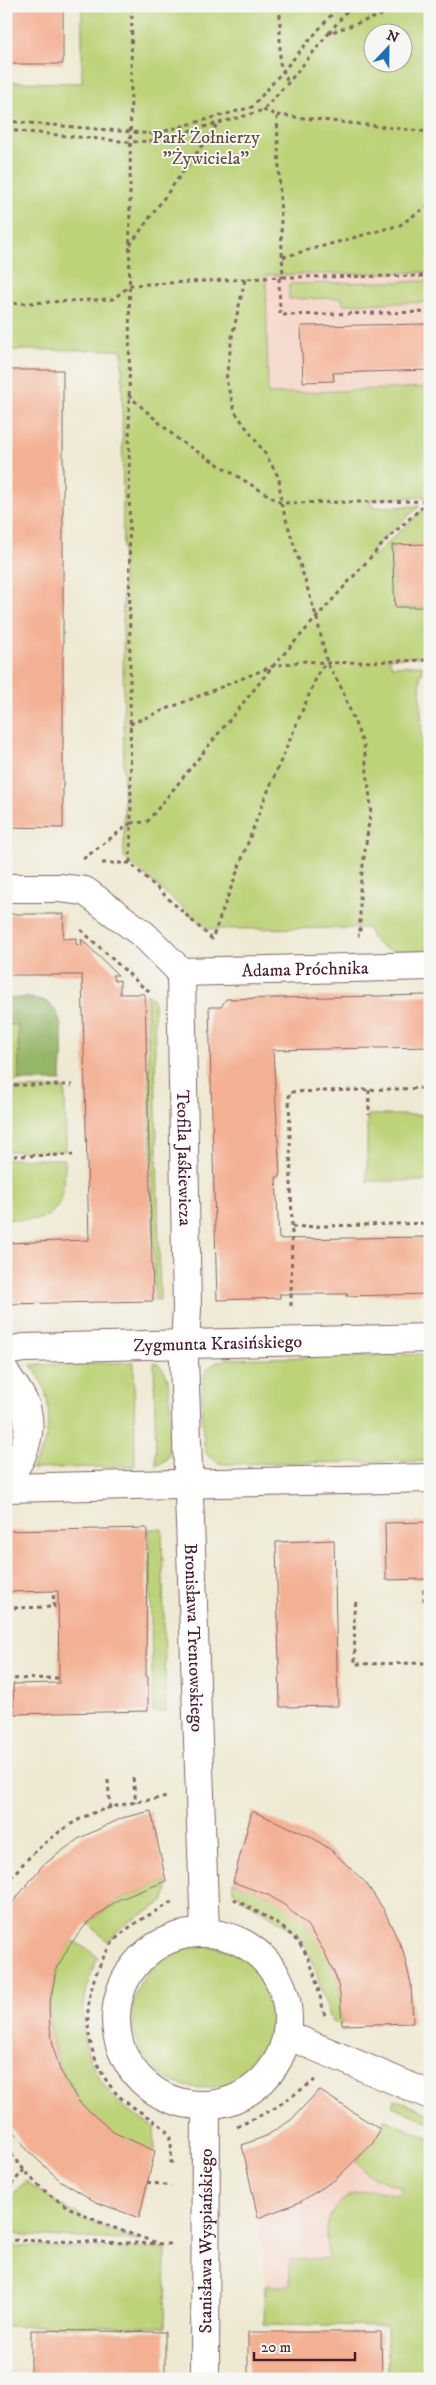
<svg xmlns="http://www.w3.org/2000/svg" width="436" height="2385" font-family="'IM FELL DW Pica',serif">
<rect width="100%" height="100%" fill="#f6f6f2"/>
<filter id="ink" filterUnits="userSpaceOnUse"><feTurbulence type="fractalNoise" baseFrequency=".02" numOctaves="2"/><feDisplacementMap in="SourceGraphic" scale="10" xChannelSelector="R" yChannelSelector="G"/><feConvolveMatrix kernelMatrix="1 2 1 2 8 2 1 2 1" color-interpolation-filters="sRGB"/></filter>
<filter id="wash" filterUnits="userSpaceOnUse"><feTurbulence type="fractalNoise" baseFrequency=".0096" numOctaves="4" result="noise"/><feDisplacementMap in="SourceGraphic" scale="20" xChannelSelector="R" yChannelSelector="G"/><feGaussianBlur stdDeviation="1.12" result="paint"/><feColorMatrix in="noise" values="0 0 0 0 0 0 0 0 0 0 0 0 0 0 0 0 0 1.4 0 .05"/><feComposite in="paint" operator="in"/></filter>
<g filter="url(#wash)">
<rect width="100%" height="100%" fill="#eee9d2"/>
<path fill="#f5d2c2" d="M430 272V387L268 394 266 275Z
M384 2119 430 2139V2379H388L387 2326 264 2324 265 2277 258 2218 242 2145 266 2136 381 2130Z"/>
<path fill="#bcd378" stroke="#837952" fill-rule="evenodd" d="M82 6H430V272L266 275 268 394 430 387V497L371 499 372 507 420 506 386 536 373 551V558L388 542 427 506H430V544L392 546 395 607H430V656L389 658 392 666 422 665V674H420L427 951C403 951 376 956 368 928L208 929 124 858 122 350H6V82L82 83ZM374 32H404V62H374Z
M430 281V302L343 304 342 298 289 299V284Z
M147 994H149L154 1002 160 1300H155Z
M6 1025H18L19 1081H6Z
M65 1088 66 1151H6V1089Z
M367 1115H428V1181H367Z
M6 1159H65C65 1179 65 1215 38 1219 28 1221 16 1219 6 1219Z
M430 1354V1461L223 1464C217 1462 211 1460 207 1454 201 1445 200 1382 205 1373 210 1364 218 1361 228 1359Z
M134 1362 135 1466 31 1469C53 1439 56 1395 31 1365Z
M154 1362C160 1365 165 1370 167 1377 171 1389 172 1449 167 1459L156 1466Z
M149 1529H162L166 1712H153Z
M166 1881 167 1892 163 1902 124 1925 108 1942 88 1923 118 1900Z
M233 1882C249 1888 267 1893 282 1903 311 1922 335 1959 340 1994 342 2004 341 2015 342 2025L332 2021C317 1987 319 1955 290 1929 279 1919 237 1898 233 1890 232 1887 233 1885 233 1882Z
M73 1940 98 1957C66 2027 86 2091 154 2127L155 2151C141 2146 126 2141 113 2132 51 2091 29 2003 73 1940Z
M132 2017a71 71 0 1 1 142 0a71 71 0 1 1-142 0Z
M395 2099 430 2114V2122L392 2106Z
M384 2119 430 2139V2379H388L387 2326 264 2324 265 2286H290V2260L329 2258C320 2227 332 2194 368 2191 379 2190 389 2193 399 2195L402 2188 370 2176 356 2161C368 2148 379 2137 384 2119Z
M26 2181C63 2210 97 2226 140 2241L6 2234V2202Z
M6 2246 166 2249 165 2327 6 2326Z"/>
<path fill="#95b568" stroke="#706a4a" d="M6 998C16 998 28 997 38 999 71 1004 61 1057 61 1081H19L18 1025H6Z"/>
<g id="blocks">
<path fill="#f4b093" d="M6 6H63V64H6Z
M430 324V370L333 373 334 381 303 382 301 326Z
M6 370H63V828L6 827Z
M430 544V607H395L392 545Z
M6 914H64L63 939 76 938V944L82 946 81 939 118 975H112L115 981 120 980V994H145L153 1301 6 1304V1243L89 1240 82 975H6Z
M430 995V1047L273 1050 280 1177H276L279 1239 428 1237V1241H430V1294L346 1296 347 1294H280V1298L217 1300 209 1007H221L226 999Z
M430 1522V1579L386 1580 385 1523Z
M147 1528 146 1676H148V1711L14 1714 13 1684 59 1683 58 1591 6 1592V1531Z
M334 1540 338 1706 280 1707 276 1542Z
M151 1811 166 1881 118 1900 88 1922 69 1946 56 1971 49 2007 50 2028 54 2050 60 2070 79 2102 113 2132 155 2151 139 2218 96 2202 61 2181 28 2151 6 2120V1911L42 1866 78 1839 122 1818Z
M252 1811 310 1836 331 1850 366 1883 384 1910 403 1951 411 1984 413 2023 342 2025 340 1994 336 1977 324 1951 307 1925 283 1904 268 1895 233 1882Z
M319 2090 381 2130 372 2144 336 2179 300 2202 258 2218 242 2145 266 2136 291 2120Z
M31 2330 165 2332V2379H31Z
M248 2332H381L382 2379H248Z"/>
</g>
</g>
<g filter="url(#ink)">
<use href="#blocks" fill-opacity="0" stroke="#836665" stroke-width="1"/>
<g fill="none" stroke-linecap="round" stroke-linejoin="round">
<g stroke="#836665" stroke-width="30">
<g id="minor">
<path d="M6 888H59L85 891 144 935 181 972"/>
<path id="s1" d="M181 972 187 1309 184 1359 205 1932"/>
<path id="s2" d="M181 972 430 966"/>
<path id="s3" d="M6 1351 24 1348 430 1338"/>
<path d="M6 1374C14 1386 24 1398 27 1412 32 1432 23 1464 6 1476"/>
<path d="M6 1488 430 1478"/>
<circle cx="202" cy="2019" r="86"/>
<path d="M287 2035 430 2095"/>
<path id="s4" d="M205 2379 206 2105"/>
</g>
</g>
<path stroke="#836665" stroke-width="3" stroke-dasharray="4 4" stroke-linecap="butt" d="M280 6V63L288 83
M329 33 351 6
M263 110 277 115 283 277 245 279 232 337 226 380 235 412 266 455 279 478 281 503 317 619 327 663 341 687 364 746 371 807 360 887V935H358
M277 115 430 132
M6 121 154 134 252 107 339 6
M6 130 130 142 152 141 248 115 263 110 288 83 329 33 408 6
M130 245 219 122
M283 257 400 225 430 204
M283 277 430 276
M279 278 280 315 430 312
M6 304 113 299 131 285 245 279
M128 395 180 441 281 503 429 501
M130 724 273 666 305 661 327 663 430 660
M83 859 131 823C129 551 128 279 132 6
M102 863H130L212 939 262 805 320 669 327 663
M130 863 131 823 147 822 273 666 387 539 429 501
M81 930 145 989 151 991
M6 1085H72
M369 1090V1115
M6 1156 73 1155
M292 1227 430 1223
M291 1306 292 1227 289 1092 430 1088
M424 1601V1586H430
M356 1602 354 1612 355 1664 430 1663
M6 1608 54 1607 53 1591
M6 1679 59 1678
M133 1778 136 1803
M108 1780 110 1808
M6 1884C28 1855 59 1827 93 1813 116 1804 144 1801 168 1797
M234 1899C254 1911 280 1922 296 1940 314 1959 318 1991 325 2016
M172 1902C152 1914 131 1923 115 1940 108 1947 102 1960 98 1969 80 2011 86 2059 116 2093 128 2107 162 2123 167 2132 173 2141 171 2153 171 2162H176
M237 2127 275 2108 315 2080
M6 2148C18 2163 30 2178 45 2191 78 2218 121 2230 160 2244
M147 2182 171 2186
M6 2191 24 2170
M6 2240 171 2244"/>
<use href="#minor" stroke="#fff" stroke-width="28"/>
</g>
</g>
<g text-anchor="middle" stroke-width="4" stroke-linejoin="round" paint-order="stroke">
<g font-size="18" fill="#664c3e" stroke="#f6f6f2">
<text x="206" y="143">Park Żołnierzy<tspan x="206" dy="21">"Żywiciela"</tspan></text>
</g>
<g font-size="18" fill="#4a1f2b" stroke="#f6f6f2">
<text dy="6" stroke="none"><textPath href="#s2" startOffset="124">Adama Próchnika</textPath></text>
<text dy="6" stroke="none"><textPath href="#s1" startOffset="186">Teofila Jaśkiewicza</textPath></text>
<text dy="6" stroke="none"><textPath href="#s3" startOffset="212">Zygmunta Krasińskiego</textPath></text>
<text dy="6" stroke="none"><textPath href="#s1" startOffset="666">Bronisława Trentowskiego</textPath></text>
<text dy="6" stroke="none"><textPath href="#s4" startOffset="138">Stanisława Wyspiańskiego</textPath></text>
</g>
</g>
<rect width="436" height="2385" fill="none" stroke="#f6f6f2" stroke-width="25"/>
<g transform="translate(388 48) rotate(22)"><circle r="24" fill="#f6f6f2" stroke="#b1a0a2"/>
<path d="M0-4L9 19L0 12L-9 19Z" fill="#1f6fb2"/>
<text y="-8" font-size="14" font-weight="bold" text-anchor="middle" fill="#4a1f2b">N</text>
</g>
<path d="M254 2352v8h101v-8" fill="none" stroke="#4a1f2b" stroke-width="2.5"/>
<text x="261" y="2352" font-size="15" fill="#4a1f2b" stroke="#f6f6f2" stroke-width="4" paint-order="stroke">20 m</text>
</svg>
